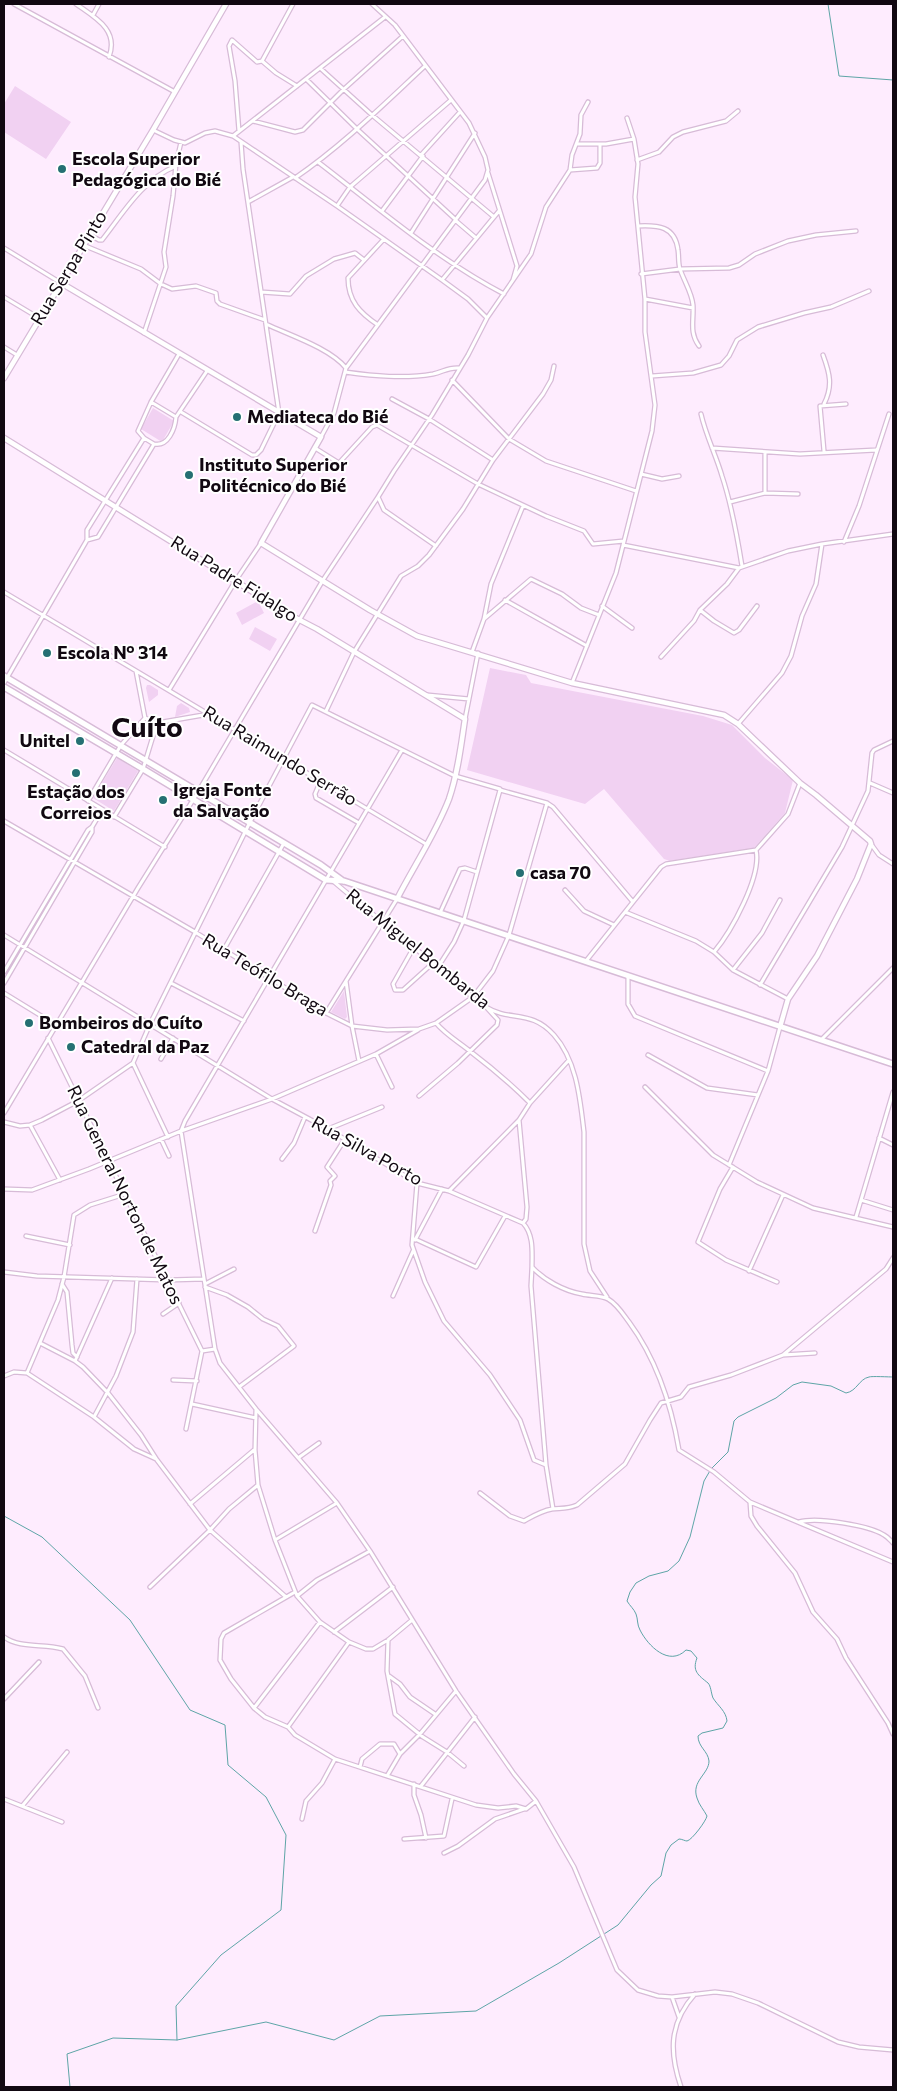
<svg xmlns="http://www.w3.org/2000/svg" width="897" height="2091" font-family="Commissioner,sans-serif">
<rect width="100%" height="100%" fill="#feecfe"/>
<path fill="#f1d1f2" d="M15 86 71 122 46 159 4 132V104Z
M153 408 174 421 162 442 141 429Z
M258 601 264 613 242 625 236 613Z
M255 627 277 639 270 651 249 639Z
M490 668 526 675 531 683 703 716 732 725 765 758 793 780 785 813 754 848 670 861 664 859 604 789 585 804 467 770Z
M147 685H150L158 690V695L149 702 146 688Z
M181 703 189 708 190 712 175 717 177 706Z
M117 758 138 771 114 811 93 798Z
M344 991 347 1017 345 1019 331 1012Z"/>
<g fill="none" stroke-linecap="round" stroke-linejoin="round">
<path stroke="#5ea5a7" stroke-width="1" d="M828 4 839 76 893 80
M4 1516 42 1537 130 1620 190 1710 225 1725 228 1765 266 1797 286 1835 281 1910 221 1955 176 2006 177 2040
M70 2087 67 2054 113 2038 177 2040 266 2022 334 2040 380 2016 476 2011 559 1963 618 1925 651 1885 661 1876 666 1853 671 1845 679 1839C682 1839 685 1841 687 1841 692 1840 706 1821 707 1816 704 1810 699 1805 697 1798 691 1781 709 1774 709 1761 708 1751 698 1747 698 1736L702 1733 723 1728 727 1721C726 1711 718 1706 713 1698 711 1693 711 1686 708 1683 698 1675 692 1671 697 1658L691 1651 686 1650C669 1667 648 1646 640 1630 637 1625 638 1619 636 1614 634 1609 630 1606 627 1601L630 1592 636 1583 649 1576 668 1571 679 1561 690 1537 704 1481 711 1469 728 1452 734 1421 738 1417 776 1398 793 1385 802 1382 831 1386 846 1393C857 1391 859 1379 869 1377 871 1376 890 1377 893 1377"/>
<g stroke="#d7bbd7" stroke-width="5.5">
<path id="minor" d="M14 4 175 92
M76 4C96 18 119 30 109 57
M93 15 99 4
M262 61 293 4
M320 68 372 115 494 217
M306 79 358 130 455 219
M253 121 295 132 303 130 344 89 403 36
M153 130 174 140 185 143 205 133 215 131 233 136 337 206 442 280 468 299 487 318
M239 131 235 81 229 46 232 40 257 62 262 61 276 73 297 86
M233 136 385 17
M578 144H606L634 139
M421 155 460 112
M637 160 659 152 673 137 683 132 726 121 738 111
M318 162C378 208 437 259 504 294
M570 170 597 168 600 163V144
M488 173 517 266 513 280
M295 178C343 145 383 105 425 66
M248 202 293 177
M337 206 350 187 451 100
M382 211 423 156
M455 220 476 238
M638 226C658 225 675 226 678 250 679 256 678 263 680 269 684 281 692 293 693 305 694 321 689 332 699 346
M411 233 475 133
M90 235 99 240H102C124 212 142 180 176 166
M83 245 141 269 161 284 172 289 196 286 216 293 217 301 220 304 265 320
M4 248 61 283
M641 274 680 269 729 268 739 265 755 254 788 241 816 235 856 231
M442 280 499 211
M261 292 290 294 306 276 334 259 355 253 364 260
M4 297 39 318
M645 299 693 308
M266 324C289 335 330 348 346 368L334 413 321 437
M378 325C360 313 348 301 348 278L384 239
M144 333 166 267 164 252 173 196 176 164 181 142
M4 347 17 355
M823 355C830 374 833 386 824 404
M346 368 485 180 488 170 485 157 469 123 395 25 372 4
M345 372C374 376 404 379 433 374 443 372 448 367 459 368
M652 376 693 373 721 365 729 356 737 340 758 327 804 313 831 307 869 291
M452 380 509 439 546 461 636 491
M392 399 429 419 493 460
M151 402 176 417C175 429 168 447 154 444L98 537 87 540V530L144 438 138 431Z
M151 402 179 354
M181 412 252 455H256L261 450 279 413 243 169 241 142
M701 414C706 436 716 455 722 476 732 506 737 535 742 566
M176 417 207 371
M144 438 154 444
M315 448 339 463 372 427 377 425 478 484 546 516 584 531 593 544 624 541
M712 448 800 454 876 450
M824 451 820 406 846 404
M765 452V493
M641 474 662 479 679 476
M730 502 765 493 798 494
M844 542 859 506 889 414
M623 545 739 568
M436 546 384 510 378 497 394 471 432 415 468 355 487 318 531 254 546 207 570 170 572 155 580 134 581 115 588 102
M4 592 426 844
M505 600 587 646
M602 606 632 628
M700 610 714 621 734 633 739 630 757 606
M484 619 531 579 562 594 581 608 599 615
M472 652 484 619 491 584 523 506
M661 657 694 621 700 610 727 584 739 568 788 551 822 544
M4 683 87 540
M572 683 616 573 652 431 655 405 645 332V299L635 197 638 164 634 139 627 118
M169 690 236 580 261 543
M427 695 469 699
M326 711 354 652 401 576 418 566 429 555 463 509 493 460 543 394 551 380 554 366
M145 718 157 723
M465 719 478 653
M738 724 782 673 791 656 802 616 816 584 822 544 893 534
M4 750 165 847
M402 750 185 1121 181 1131 215 1349 220 1363 256 1409 337 1503 370 1551 456 1691 514 1774 536 1801 574 1867 617 1970 638 1990 658 1996 672 1997 715 1992 732 1994 758 2003 838 2042 859 2047 893 2050
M321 780 315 794 316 798 359 823
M870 783 893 793
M88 801 121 745 145 718 136 671
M547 803 553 807 633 902 586 961
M114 817 143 769 157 723 209 714
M4 821 195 932 326 1013 352 1026 387 1030 419 1029 436 1023 473 997 493 971 509 935 547 803 500 790 464 920 454 942 438 967
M871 844 879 855 893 864
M333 881C368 911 404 939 439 968 455 981 469 996 486 1007 510 1022 531 1009 554 1035 577 1061 580 1099 584 1132V1244L590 1271 607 1297
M565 890 584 911 614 925
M633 902 661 867 666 864 756 850 788 814 800 783
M625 912 696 941 714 952 733 970 788 999
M440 913 460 869 465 868 477 872
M4 935 272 1099 328 1129 417 1183 449 1191 523 1223C534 1235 532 1252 532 1267 544 1280 564 1291 582 1294 590 1296 601 1295 608 1299 617 1304 623 1314 629 1322 657 1360 671 1403 679 1450L714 1472 750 1502 893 1562
M414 947 393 984 395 990H403L433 963
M223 951 284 843
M714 952C731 932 762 876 756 850
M733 970 762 933 780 900
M4 972 88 830 92 827 102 810
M628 977V1004L635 1016 768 1071
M346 981 352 1026 359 1061
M4 983 92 832V828
M171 983 244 1021
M760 985 842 847 868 791 872 753 874 750 893 741
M4 993 56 1025
M326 1013 397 899
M436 1023C446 1035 459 1042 471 1052 492 1068 511 1084 530 1103
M48 1038 202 1351
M821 1040 893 968
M376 1054 392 1087
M648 1055 707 1088 758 1095
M161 1059 173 1038
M133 1063 168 1137
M645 1087 713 1155 757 1182 813 1208 893 1227
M419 1096 458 1063 497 1025 498 1020 487 1008
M4 1113 138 888 198 792 323 580 378 497
M519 1120 530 1103 569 1060
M4 1122 20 1126 30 1125 42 1120 78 1101 133 1063 150 1024 250 822 312 705 455 776 500 789
M30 1125 60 1180
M328 1129 382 1107
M879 1138 893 1145
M161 1139 169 1156
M282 1159 294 1143 305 1117
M729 1165 768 1071 780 1027
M733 1167 720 1189 698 1242 726 1260 777 1282
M417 1183 412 1245 425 1282 444 1321 490 1375 520 1420 534 1460 546 1465
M4 1189 32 1190 89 1169 181 1131 272 1099 376 1054 418 1030
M449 1191 519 1120 527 1207 526 1219 523 1223
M861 1200 893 1210
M856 1217 893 1092
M315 1231 331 1185 330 1181 335 1176 327 1167 345 1139
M26 1236 70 1245
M415 1239 476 1267 505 1216
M415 1240 442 1189
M532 1267 531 1286 546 1465 553 1509
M749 1271 783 1195
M4 1272 37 1276 168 1280 204 1279
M62 1284 67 1292 72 1345 73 1353 77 1357
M205 1284 234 1269
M205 1287 227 1295 248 1307 263 1319 278 1326 294 1346 239 1387
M393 1296 413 1251
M163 1314 179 1303
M40 1343 75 1361 83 1367 108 1393 141 1435 157 1460 210 1530 286 1597
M202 1351 215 1349
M783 1355 815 1353
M75 1361 112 1278
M27 1373 58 1300 64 1277 74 1215 90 1205 125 1194
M4 1376 14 1372 27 1373 94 1417 134 1449 156 1459
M173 1380 197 1381
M192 1404 256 1418
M256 1410 255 1450 258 1485 275 1540 297 1596 320 1622 349 1642 366 1649H373L388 1640 412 1620
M94 1417 116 1376 133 1332 137 1279
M186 1429 202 1351
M298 1458 319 1443
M480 1493 510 1516 524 1521C533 1516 541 1511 552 1509 561 1508 568 1509 577 1505L625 1464 650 1420 661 1403 681 1397 689 1387 731 1375 783 1355 886 1269 893 1258
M750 1502 751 1516 757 1526 795 1573 813 1612 837 1639 846 1658 888 1723 893 1734
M190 1504 254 1450
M799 1522C817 1517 868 1525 884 1535 888 1537 890 1540 893 1543
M275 1540 337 1503
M150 1587 210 1530 229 1509 258 1485
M295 1592 224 1633 221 1639 220 1660 231 1679 254 1708 265 1717 288 1727 295 1735 335 1759 476 1805 498 1808 516 1806 526 1809 536 1801
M297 1596 317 1580 370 1551
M334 1632 393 1587
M4 1637C21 1649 43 1643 63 1649L85 1676 98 1708
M388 1640 387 1671 395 1714 423 1737 447 1752 464 1766
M389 1676 400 1684 410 1697 435 1714
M4 1699 39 1662
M254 1708 320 1622
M288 1727 349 1642
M360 1767 362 1759 380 1744H394L400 1754
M387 1776 400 1754 420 1734 456 1691
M414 1784V1795L421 1815 426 1838
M421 1786 475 1717
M4 1799 62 1822
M23 1805 67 1752
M302 1819 306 1801 322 1783 335 1759
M404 1839 444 1836 452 1799
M444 1853 458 1846 495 1819 524 1809
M672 1997 679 2017
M681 2087C669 2052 669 2023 695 1994"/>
</g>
<g stroke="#d7bbd7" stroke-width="7">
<path id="tertiary" d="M61 283 321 437 261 543 370 610 417 636 572 683 724 715 738 724 800 783 816 795 870 841 871 844 857 879 817 956 788 999 780 1027
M4 378 153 130 226 4
M4 438 290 615 317 629 465 719C461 745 458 773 449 799 436 833 414 866 397 899"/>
</g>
<g stroke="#d7bbd7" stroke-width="8">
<path id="primary" d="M4 676 321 865 343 881
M4 687 143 769 326 880 344 881 893 1064"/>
</g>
<use href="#minor" stroke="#fff" stroke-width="3"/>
<use href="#tertiary" stroke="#fff" stroke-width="4.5"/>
<use href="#primary" stroke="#fff" stroke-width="5"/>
</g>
<g fill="#257073" stroke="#fff" stroke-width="2">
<circle cx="62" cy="169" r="5"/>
<circle cx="237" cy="417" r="5"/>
<circle cx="189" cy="475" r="5"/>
<circle cx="47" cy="653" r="5"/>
<circle cx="80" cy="741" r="5"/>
<circle cx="76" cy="773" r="5"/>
<circle cx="163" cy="800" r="5"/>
<circle cx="520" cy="873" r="5"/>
<circle cx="29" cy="1023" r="5"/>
<circle cx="71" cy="1047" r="5"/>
</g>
<g text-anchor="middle" stroke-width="4" stroke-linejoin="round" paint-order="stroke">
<g font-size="18" font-weight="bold" fill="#110811" stroke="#fff" text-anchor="start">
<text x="72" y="165">Escola Superior<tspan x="72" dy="21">Pedagógica do Bié</tspan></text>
<text x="247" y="423">Mediateca do Bié</text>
<text x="199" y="471">Instituto Superior<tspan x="199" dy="21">Politécnico do Bié</tspan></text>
<text x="57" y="659">Escola Nº 314</text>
<text x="70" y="747" text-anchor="end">Unitel</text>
<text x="173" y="796">Igreja Fonte<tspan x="173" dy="21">da Salvação</tspan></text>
<text x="76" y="798" text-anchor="middle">Estação dos<tspan x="76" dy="21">Correios</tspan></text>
<text x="530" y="879">casa 70</text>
<text x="39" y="1029">Bombeiros do Cuíto</text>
<text x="81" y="1053">Catedral da Paz</text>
</g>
<g font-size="18" fill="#110811" stroke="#fff">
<text transform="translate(69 268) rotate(-59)" y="6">Rua Serpa Pinto</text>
<text transform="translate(234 579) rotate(32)" y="6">Rua Padre Fidalgo</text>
<text transform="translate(280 756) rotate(31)" y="6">Rua Raimundo Serrão</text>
<text transform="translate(418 949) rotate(39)" y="6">Rua Miguel Bombarda</text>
<text transform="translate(265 975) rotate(31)" y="6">Rua Teófilo Braga</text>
<text transform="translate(367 1151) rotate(29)" y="6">Rua Silva Porto</text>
<text transform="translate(125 1195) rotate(64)" y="6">Rua General Norton de Matos</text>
</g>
<g font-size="28" font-weight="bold" fill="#110811" stroke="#fff">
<text x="147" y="737">Cuíto</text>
</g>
</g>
<rect width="897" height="2091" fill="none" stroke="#110811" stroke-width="10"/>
</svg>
